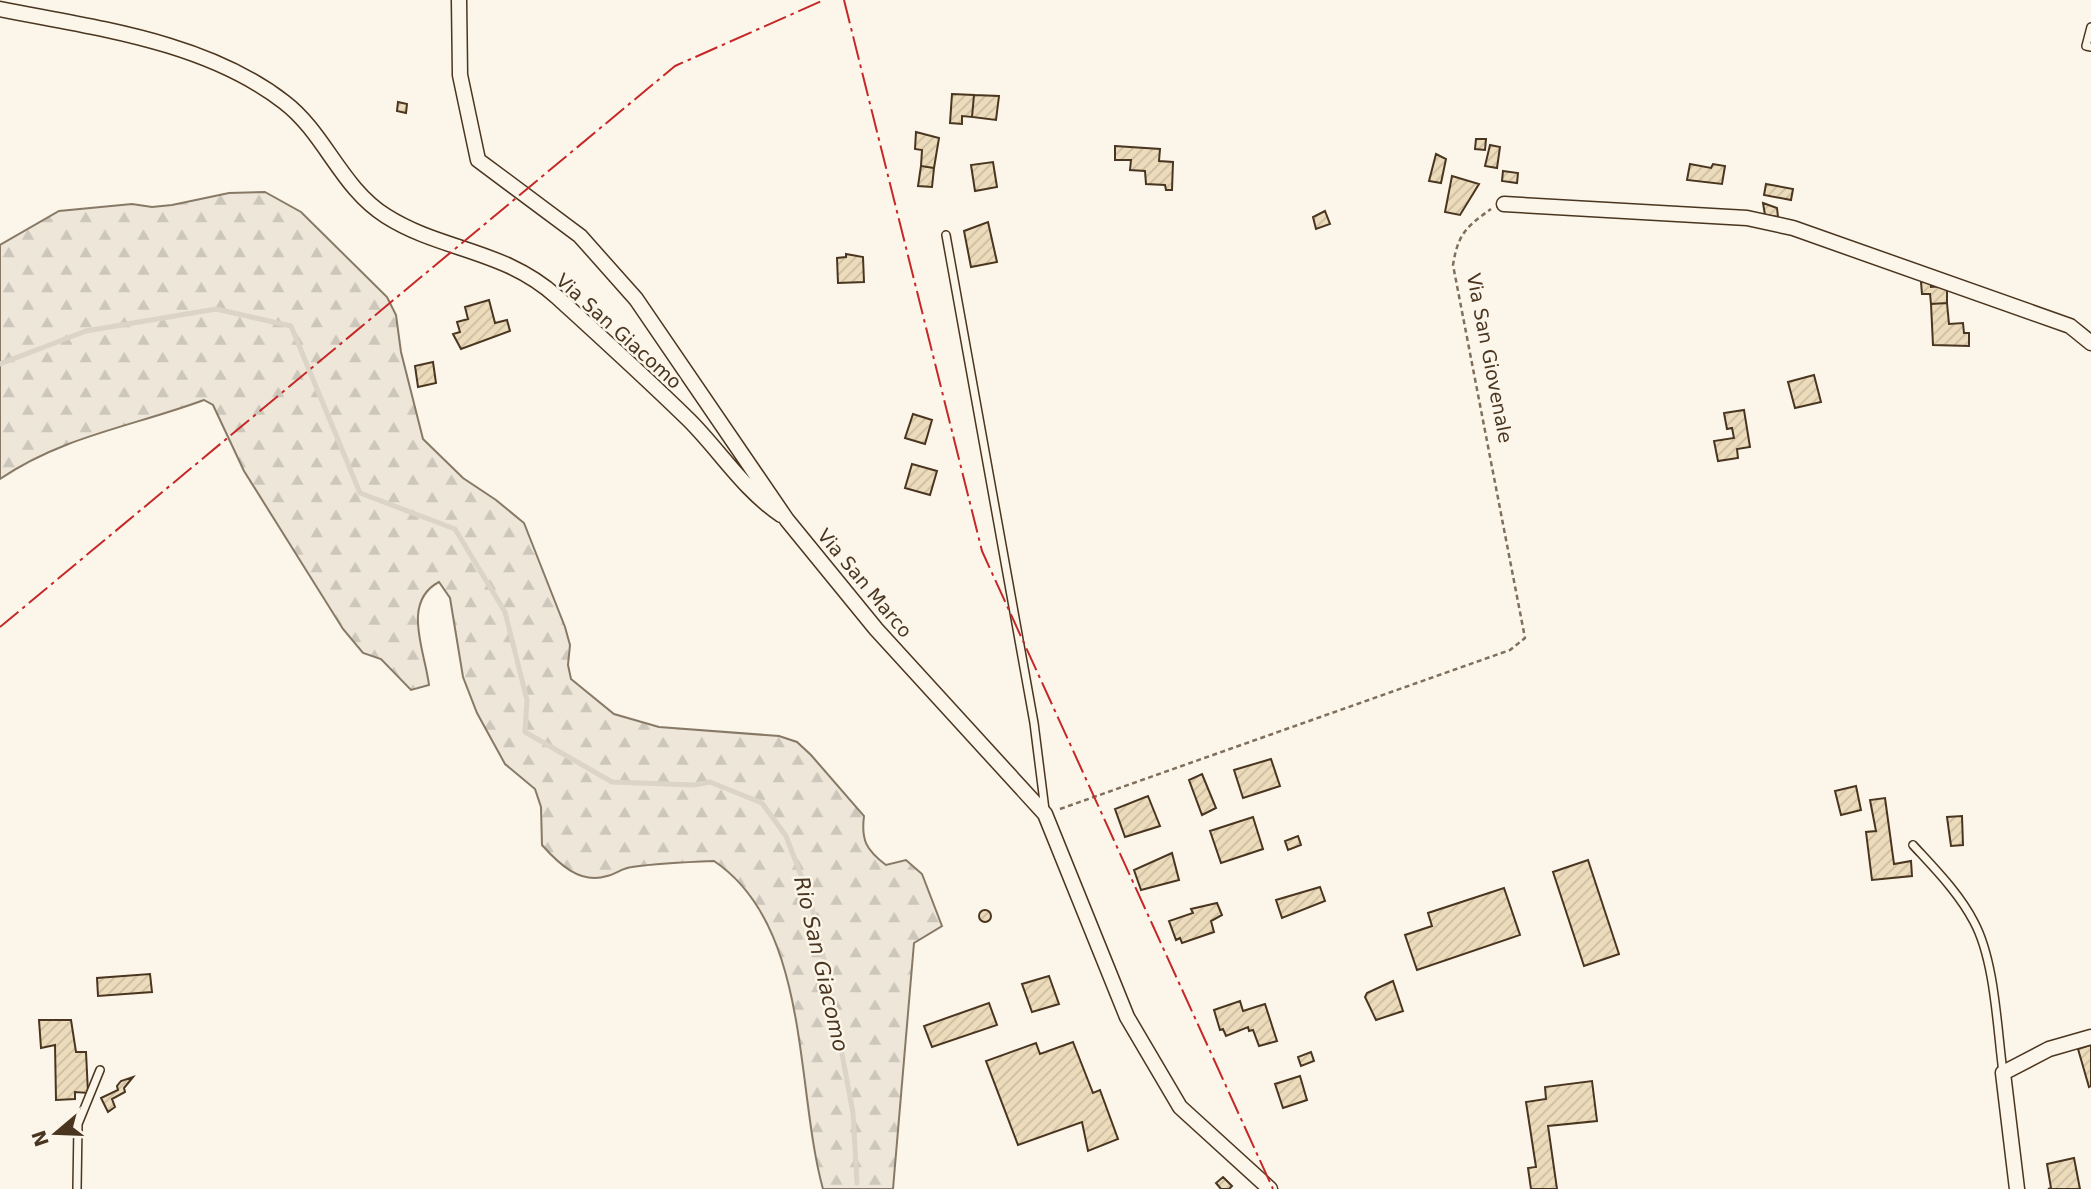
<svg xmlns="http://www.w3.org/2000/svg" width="2091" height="1189" font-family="'DejaVu Sans',sans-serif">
<defs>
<pattern id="forest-firs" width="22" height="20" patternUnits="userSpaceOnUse" patternTransform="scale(1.75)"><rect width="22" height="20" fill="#ede6d9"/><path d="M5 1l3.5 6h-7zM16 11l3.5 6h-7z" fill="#cdc6ba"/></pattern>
<pattern id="building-hatch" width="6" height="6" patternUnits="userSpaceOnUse" patternTransform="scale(1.75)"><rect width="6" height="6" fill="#ecdcbc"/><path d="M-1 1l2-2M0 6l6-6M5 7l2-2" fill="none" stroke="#ccbda1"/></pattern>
</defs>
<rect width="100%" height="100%" fill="#fbf6e9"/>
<path fill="url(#forest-firs)" stroke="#887966" stroke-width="2" d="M265 192 301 212 387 297 396 315 401 352 423 439 463 478 496 500 524 523 565 627 570 645 568 665 571 679 614 714 659 727 779 736 797 742 811 755 864 816C861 840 866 850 886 865L906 860 922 874 942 926 914 943 893 1189H823C795 1088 811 926 714 861 687 862 660 863 632 867 622 868 616 874 607 876 580 885 558 863 542 845L541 807 535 789 505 764 477 713 463 677 450 598 439 582C401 602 425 651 429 685L411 690 381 659 363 653 343 629 244 471 213 405 204 400C134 426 63 436 0 479V245L59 211 132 204 152 207 172 205 229 193Z"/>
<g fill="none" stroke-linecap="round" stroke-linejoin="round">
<path stroke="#dcd4c6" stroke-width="5" d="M0 364 86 331 216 309 291 326 360 493 455 529 505 612 527 700 525 732 612 782 694 785 710 782 762 803 786 836 810 899 827 973 853 1113 857 1183"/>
</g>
<path fill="url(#building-hatch)" stroke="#4a3520" stroke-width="2" d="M952 94 974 95 972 117 962 116V124L950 123Z
M974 95 999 96 996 120 972 117Z
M398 102 407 104 406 113 397 111Z
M916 132 939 138 934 168 921 166 922 150 915 149Z
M1476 139H1486L1485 150 1475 149Z
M1490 145 1500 147 1497 168 1485 166Z
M1115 146 1160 149 1159 161 1173 162 1172 190H1166L1165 185 1146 184 1145 171 1130 170 1131 160H1115Z
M1436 154 1446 159 1441 183 1429 181Z
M993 162 997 187 975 191 971 165Z
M1690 164 1711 168 1713 164 1725 166 1722 184 1687 180Z
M921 166 934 168 932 187 918 186Z
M1503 171 1518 173 1517 183 1502 181Z
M1452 176 1479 184 1460 215 1445 212Z
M1766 184 1793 189 1791 200 1764 195Z
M1763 203 1777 208 1778 217 1765 215Z
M1325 211 1330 224 1316 229 1313 217Z
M988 222 997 262 971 267 964 231Z
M846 254 863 257 864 282 838 283 837 258 846 257Z
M1931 281V287L1947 286V303L1931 304 1930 294H1922L1921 282Z
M489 300 495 323 507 320 510 331 461 349 453 334 460 332 457 322 468 319 465 307Z
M1947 303 1949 324 1963 323 1964 333H1969V346L1933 345 1931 304Z
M433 362 436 383 418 387 415 366Z
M1814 375 1821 402 1795 408 1788 382Z
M1744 410 1750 447 1737 449 1738 458 1718 461 1714 441 1734 438 1732 428 1727 429 1724 413Z
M913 414 932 420 925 444 905 438Z
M912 464 937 471 930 495 905 488Z
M1271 759 1280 786 1243 798 1234 770Z
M1202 774 1216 808 1202 815 1189 780Z
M1856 786 1861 810 1841 815 1835 791Z
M1148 796 1160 826 1125 837 1115 809Z
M1885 798 1894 864 1911 861 1912 876 1872 880 1866 832 1876 831 1870 800Z
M1962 816 1963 845 1951 846 1947 817Z
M1253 817 1263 849 1221 863 1210 831Z
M1298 836 1301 845 1288 850 1285 841Z
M1172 853 1179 880 1141 890 1134 870Z
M1588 860 1619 954 1584 966 1553 872Z
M1320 887 1325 901 1282 918 1276 900Z
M1504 888 1520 935 1417 970 1405 935 1432 926 1428 913Z
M1217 903 1222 915 1211 921 1214 932 1182 943 1180 938 1176 940 1169 921 1193 913 1191 909Z
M979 916a6 6 0 1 1 12 0a6 6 0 1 1-12 0Z
M150 974 152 992 98 996 97 978Z
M1049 976 1059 1004 1032 1012 1022 984Z
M1393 981 1403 1011 1376 1020 1365 997 1367 993Z
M1240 1001 1243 1011 1265 1004 1277 1041 1259 1046 1253 1030 1249 1031 1248 1027 1226 1036 1223 1029 1220 1030 1214 1010Z
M989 1003 997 1025 932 1047 924 1026Z
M39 1020H71L76 1052H86L88 1093 75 1092V1099L56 1100 55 1045 41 1048Z
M1073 1042 1093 1093 1100 1090 1118 1139 1088 1151 1082 1122 1018 1145 986 1061 1036 1043 1040 1054Z
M2091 1045V1086L2089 1087 2078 1049Z
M1311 1052 1314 1061 1301 1066 1298 1057Z
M1300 1076 1307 1100 1283 1108 1275 1084Z
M133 1077 124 1088 125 1092 112 1099 115 1107 108 1112 101 1098 118 1090 117 1086 121 1081Z
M1592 1081 1597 1121 1548 1126 1557 1189H1531L1528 1168 1536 1167 1526 1102 1546 1099 1545 1087Z
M2074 1158 2080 1189H2048L2051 1188 2047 1164Z
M1223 1177 1232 1186 1229 1189H1221L1216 1183Z"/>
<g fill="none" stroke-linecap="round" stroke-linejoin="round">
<g stroke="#4a3520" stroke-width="10">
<path id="service" d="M2091 27 2086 46 2091 47
M946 235 1034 723 1045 810
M1913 845C1935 869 1959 893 1974 922 1995 961 1997 1028 2003 1072
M77 1189 78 1124 100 1070"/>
</g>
<g stroke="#4a3520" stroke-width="17">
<path id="minor" d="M459 0 460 75 478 160 580 236 636 299 787 520 876 629 1045 814 1127 1017 1180 1107 1270 1189
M0 9C95 28 205 41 284 102 325 133 341 188 386 216 441 251 504 249 557 297 601 337 646 378 689 420 720 451 744 490 781 515
M1504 204 1747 218 1793 228 2070 326 2091 343
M2017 1189 2003 1073 2049 1049 2091 1037"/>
</g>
<path stroke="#7f6f5c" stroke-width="2.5" stroke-dasharray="5 3.5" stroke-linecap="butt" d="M1060 809 1510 650 1525 638 1453 265C1458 234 1466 227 1491 209"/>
<use href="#service" stroke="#fbf6e9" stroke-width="7"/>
<use href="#minor" stroke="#fbf6e9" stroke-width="14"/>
<path stroke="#c62828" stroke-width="2" stroke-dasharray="24 5 3.5 5" stroke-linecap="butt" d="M844 0 982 551 1273 1189
M0 627 675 66 824 0"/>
</g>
<g text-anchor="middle" stroke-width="5" stroke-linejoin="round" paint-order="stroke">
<g font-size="19" fill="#4a3520" stroke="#fbf6e9">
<text transform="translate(619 331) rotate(42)" y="7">Via San Giacomo</text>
<text transform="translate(1490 358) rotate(79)" y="7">Via San Giovenale</text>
<text transform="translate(865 583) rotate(50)" y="7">Via San Marco</text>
</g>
<g font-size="21" font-style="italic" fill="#4a3520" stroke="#fbf6e9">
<text transform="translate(821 964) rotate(77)" y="7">Rio San Giacomo</text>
</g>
</g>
<g transform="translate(56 1133) rotate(251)" stroke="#fbf6e9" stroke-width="5" paint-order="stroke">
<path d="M0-5L12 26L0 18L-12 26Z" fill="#4a3520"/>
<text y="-10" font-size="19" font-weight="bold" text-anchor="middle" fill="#4a3520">N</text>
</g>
</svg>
